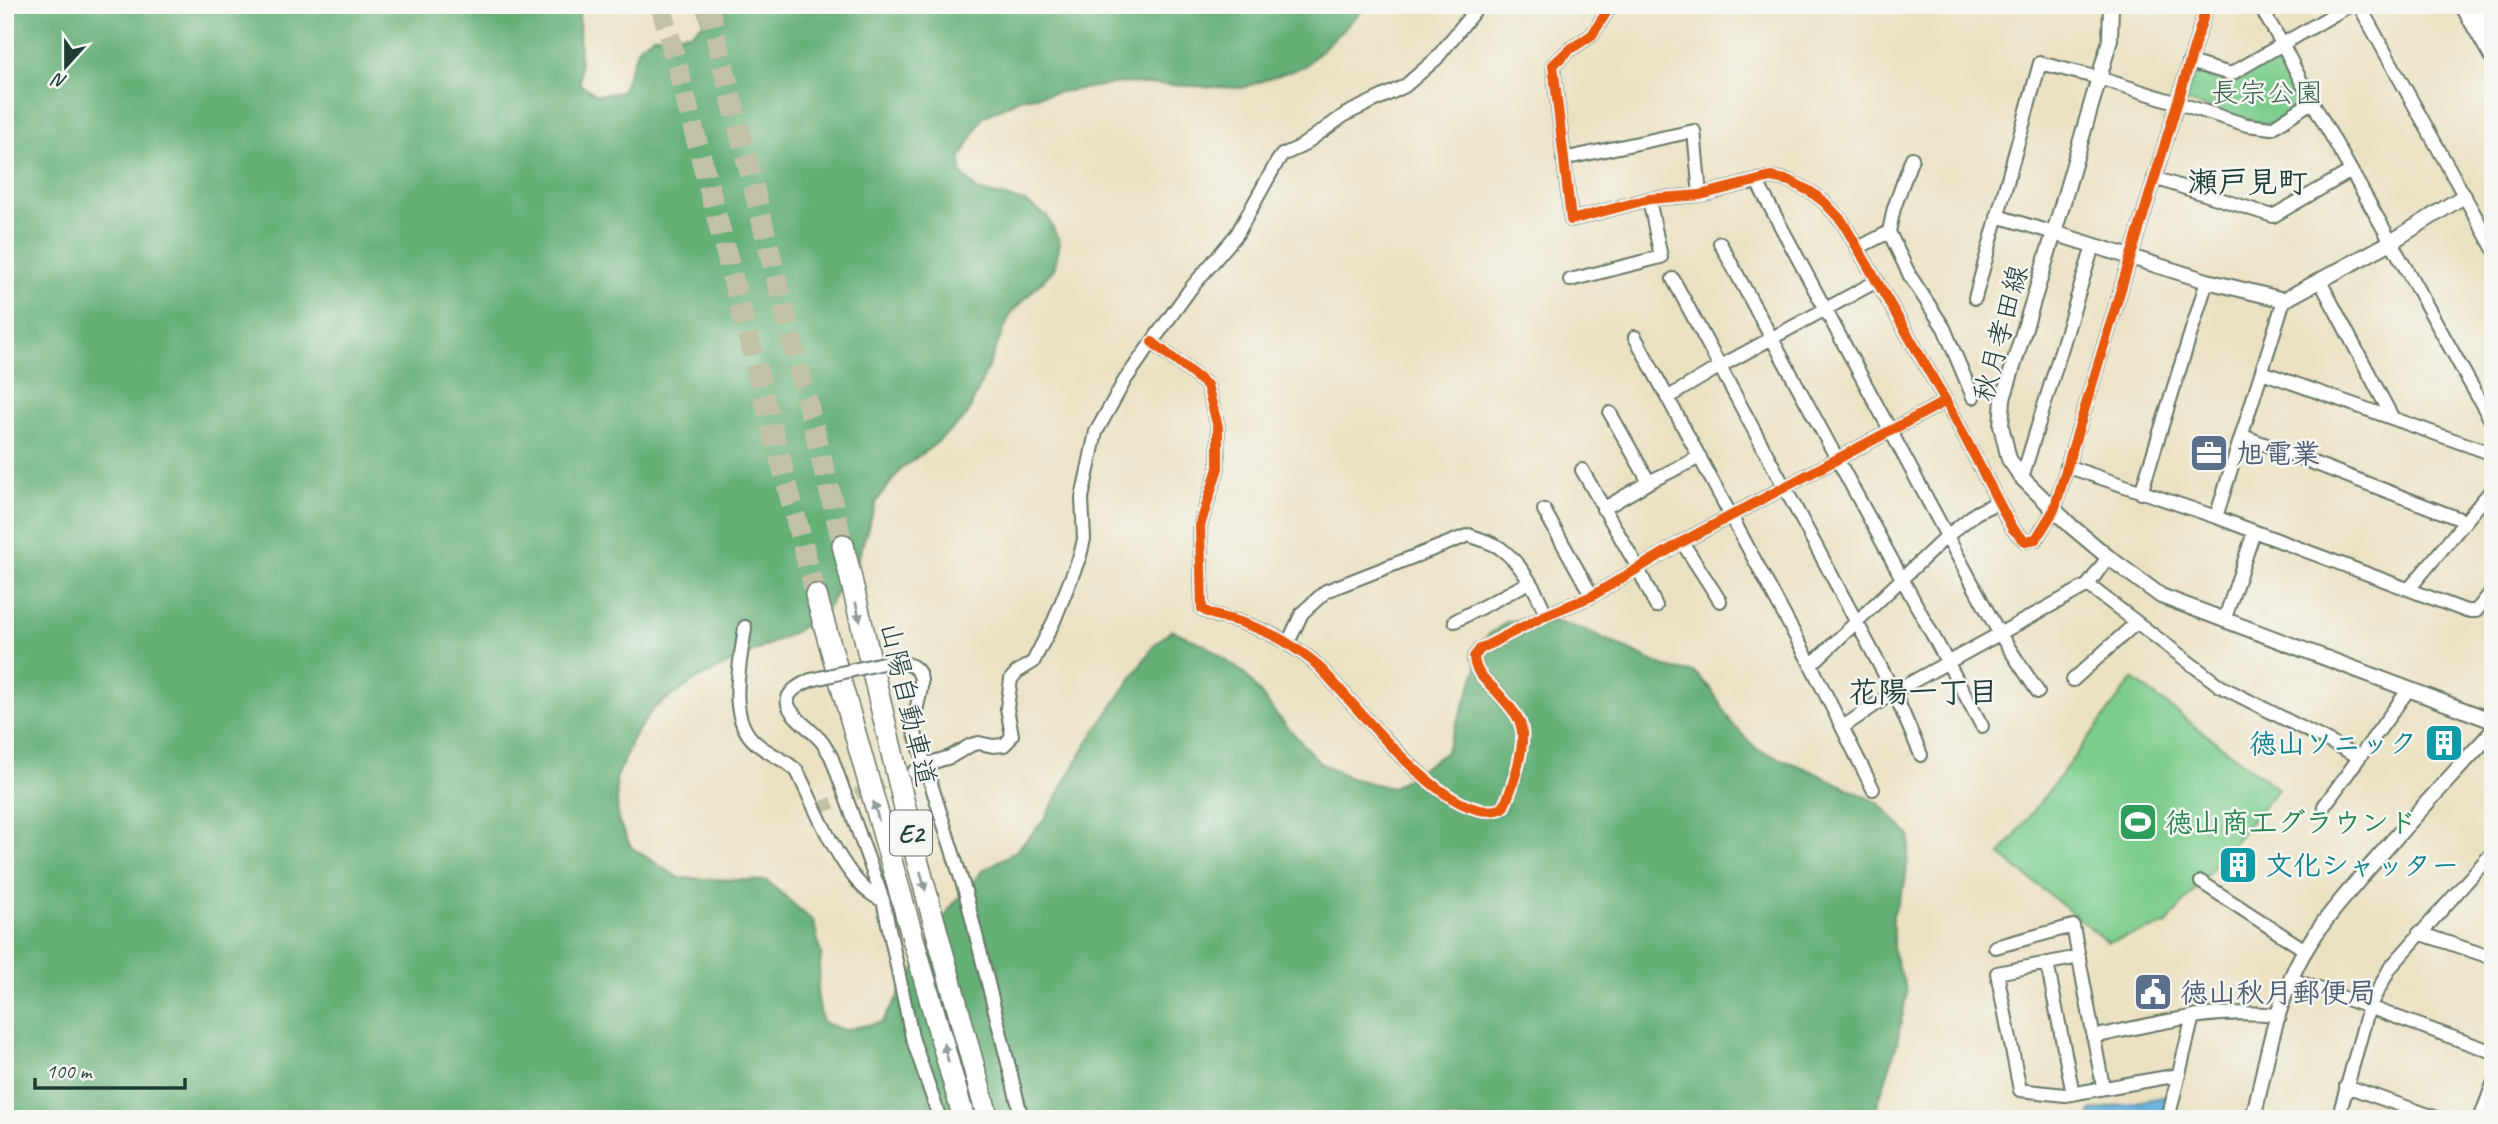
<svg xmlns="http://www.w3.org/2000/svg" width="2498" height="1124" font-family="Caveat,'Klee One',sans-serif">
<rect width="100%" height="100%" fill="#f6f6f2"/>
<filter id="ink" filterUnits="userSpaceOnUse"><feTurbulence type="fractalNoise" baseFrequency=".0143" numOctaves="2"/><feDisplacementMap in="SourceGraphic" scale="14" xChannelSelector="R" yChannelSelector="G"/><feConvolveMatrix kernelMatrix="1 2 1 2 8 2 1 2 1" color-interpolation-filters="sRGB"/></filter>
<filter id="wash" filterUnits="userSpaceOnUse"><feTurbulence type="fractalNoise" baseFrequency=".00686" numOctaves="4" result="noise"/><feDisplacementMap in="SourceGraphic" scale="28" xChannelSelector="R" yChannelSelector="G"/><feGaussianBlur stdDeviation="1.57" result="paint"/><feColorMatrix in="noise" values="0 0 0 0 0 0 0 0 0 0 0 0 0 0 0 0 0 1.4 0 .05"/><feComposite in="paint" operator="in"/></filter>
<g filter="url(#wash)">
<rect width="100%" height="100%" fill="#ebe2c3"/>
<path fill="#7dcd8d" stroke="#4e8560" stroke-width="2" d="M2282 51 2306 101 2272 124 2255 122 2185 101 2195 68 2228 79Z
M2133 679 2278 789 2166 925 2108 942 2000 855Z"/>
<path fill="#66b078" stroke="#427656" stroke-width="2" d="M5 5H579L580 84 597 95 621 92 639 46 653 36 691 33 704 23 700 5H1368L1305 66 1242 88 1120 83 1022 98 983 117 961 157V173L977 190 1025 202 1047 216 1060 243 1054 269 1011 313 967 416 934 445 902 468 876 502 858 559 826 610 793 633 699 678 653 709 632 739 616 780 618 820 631 847 679 878 767 881 814 922 821 955 817 993 822 1022 844 1030 882 1022 921 960 950 908 982 871 1016 851 1044 820 1087 743 1155 644 1172 630 1205 645 1245 674 1276 714 1319 762 1350 778 1391 788 1445 753 1470 689 1487 636 1508 621 1541 618 1586 630 1665 667 1695 673 1711 689 1732 724 1758 750 1807 769 1879 803 1910 836 1905 883 1893 915V951L1907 992 1896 1047 1873 1119H5Z"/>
<path fill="#65b0dd" stroke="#427688" stroke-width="2" d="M2167 1096 2161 1119H2089L2091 1111Z"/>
</g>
<g filter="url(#ink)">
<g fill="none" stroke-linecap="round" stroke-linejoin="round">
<path stroke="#c2c1a6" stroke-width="12" stroke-dasharray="12 6" stroke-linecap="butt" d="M822 807 903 776"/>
<path stroke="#c2c1a6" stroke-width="21" stroke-dasharray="21 10" stroke-linecap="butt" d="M661 5 816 595
M708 5 843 545"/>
<g stroke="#676" stroke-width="16">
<path id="minor" d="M1611 5 1592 35 1569 50 1553 65 1571 220 1649 199 1700 195 1771 177 1790 181 1811 192 1824 202 1842 221 1946 401 2012 528 2025 541 2036 539 2054 510 2207 5
M2259 5 2283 45 2303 85 2493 424
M2359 5 2493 248
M2189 62 2231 74 2350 5
M1563 159 1694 131 1700 195
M2154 178 2273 216 2351 171
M1757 182 1999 633 2038 692
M1997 216 2054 233
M1889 232 1910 276 1944 328 1973 397
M1720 243 1982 726
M1858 248 1889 232 1894 208 1912 158
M1673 279 1894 692 1921 755
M1570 280 1661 257 1649 199
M2320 281 2392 417
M1975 298 2040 63 2099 78 2247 125 2272 128 2313 101
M1635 337 1811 665 1873 789
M1152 342 1207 385 1218 427V468L1200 526 1202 609C1212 616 1225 618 1237 621 1255 627 1275 634 1290 645 1299 651 1309 657 1316 664 1352 698 1449 832 1503 808 1512 790 1528 742 1520 723 1516 712 1505 701 1497 692 1486 680 1475 674 1474 657L1480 649 1546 615 1592 596 1682 542 1946 401
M2262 372 2493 454
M1667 398 1719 367 1877 281
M1610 413 1649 482
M2243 436 2465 521
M2066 466 2216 517 2466 611H2476L2493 590
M1582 470 1638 568 1656 606
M2022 478 2093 246
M2141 493 2207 281
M1603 509 1649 482 1700 457
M1544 510 1592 596
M2216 517 2284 300
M1682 542 1720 601
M2088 585 2220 686 2359 757
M2409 589 2493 488
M1455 621 1530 582
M2224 621 2254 532
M745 627C741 662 725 717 756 743 768 754 785 759 797 771 815 806 845 888 883 900L912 1037 940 1119
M1288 643 1302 613 1326 591 1469 535C1479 539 1491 542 1500 548 1521 563 1537 591 1546 615
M891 661C939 664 916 696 913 727L965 891 1022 1119
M1811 665 1947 536 1976 513 1998 502
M811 680C761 701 804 720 822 742 825 746 828 752 831 756L883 900
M2073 680 2136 623
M1843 727 1894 692 2088 585 2108 557
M914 772 924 765 950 757 971 745 979 743 993 746 1004 745 1009 740 1012 735 1007 708 1011 679 1017 672 1033 662 1054 621 1080 556 1084 539 1082 498 1096 432 1125 380 1152 342 1191 288 1237 234 1277 162 1282 155 1300 147 1346 114 1405 86 1436 59 1479 5
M2324 806 2409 689
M2201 882 2305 950
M2419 933 2493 958
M1995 947 2073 926 2103 1087
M2079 957 1997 973 2020 1090 2065 1095 2179 1075
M2047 963 2073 1094
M2291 979 2493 1052
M2093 1037C2158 1023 2211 1008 2278 1015
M2346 1086 2440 1119
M2168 1119 2193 1016
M2338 1119 2369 1007 2390 968 2493 852
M2480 1119 2493 1084"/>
</g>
<g stroke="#676" stroke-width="18">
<path id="tertiary" d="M2111 5 2110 40 2054 233 2003 399 2001 426 2009 459 2022 478 2071 526 2108 557 2161 596 2493 721
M2054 233 2207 281 2284 300 2391 242 2464 196
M2253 1119C2265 1067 2274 1013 2297 965 2315 929 2342 900 2367 870 2408 823 2450 777 2493 731"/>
</g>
<g stroke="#676" stroke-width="23">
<path id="trunk" d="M2465 5 2493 54
M2483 5 2493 23"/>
</g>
<g stroke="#676" stroke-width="24">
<path id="motorway" d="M843 545 918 863 988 1119
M816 595 964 1119"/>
</g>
<use href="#minor" stroke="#fff" stroke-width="12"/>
<use href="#tertiary" stroke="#fff" stroke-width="14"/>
<use href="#trunk" stroke="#fff" stroke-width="19"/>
<use href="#motorway" stroke="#fff" stroke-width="21"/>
<g stroke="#676" stroke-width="16" stroke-linecap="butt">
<path id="minor-bridge" d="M811 680 891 661"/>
</g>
<use href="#minor-bridge" stroke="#fff" stroke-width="12"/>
<g stroke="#f6f6f2" stroke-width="15">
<path id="cycleway" d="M1611 5 1592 35 1569 50 1553 65 1571 220 1649 199 1700 195 1771 177 1790 181 1811 192 1824 202 1842 221 1946 401 2012 528 2025 541 2036 539 2054 510 2207 5
M1152 342 1207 385 1218 427V468L1200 526 1202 609C1212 616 1225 618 1237 621 1255 627 1275 634 1290 645 1299 651 1309 657 1316 664 1352 698 1449 832 1503 808 1512 790 1528 742 1520 723 1516 712 1505 701 1497 692 1486 680 1475 674 1474 657L1480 649 1546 615 1592 596 1682 542 1946 401"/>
</g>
<use href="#cycleway" stroke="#e8590c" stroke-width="10"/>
</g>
<defs><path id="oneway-solid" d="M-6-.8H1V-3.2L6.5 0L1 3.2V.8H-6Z" transform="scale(1.75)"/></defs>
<g fill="#8f9e9a">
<use href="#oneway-solid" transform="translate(858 612) rotate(77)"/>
<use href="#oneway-solid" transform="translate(876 811) rotate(-106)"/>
<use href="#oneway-solid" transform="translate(923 881) rotate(75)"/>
<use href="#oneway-solid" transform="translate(946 1053) rotate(-105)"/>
</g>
</g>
<defs>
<g id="office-square" transform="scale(2.0125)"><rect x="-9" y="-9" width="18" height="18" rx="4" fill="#5c6f8a" stroke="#f6f6f2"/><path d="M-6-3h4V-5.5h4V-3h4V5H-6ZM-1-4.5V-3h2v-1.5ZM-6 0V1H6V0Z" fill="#fff"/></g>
<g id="building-square" transform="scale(2.0125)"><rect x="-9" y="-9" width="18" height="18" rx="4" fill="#0f9aa8" stroke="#f6f6f2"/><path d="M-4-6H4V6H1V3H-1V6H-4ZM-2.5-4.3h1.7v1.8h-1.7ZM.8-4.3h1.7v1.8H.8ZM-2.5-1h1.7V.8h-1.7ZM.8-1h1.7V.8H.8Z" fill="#fff"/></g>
<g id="stadium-square" transform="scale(2.0125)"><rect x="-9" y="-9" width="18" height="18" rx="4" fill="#2e9e5b" stroke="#f6f6f2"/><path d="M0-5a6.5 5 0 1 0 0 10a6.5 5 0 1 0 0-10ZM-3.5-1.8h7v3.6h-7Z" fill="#fff"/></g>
<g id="civic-square" transform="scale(2.0125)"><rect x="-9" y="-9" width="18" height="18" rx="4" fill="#5c6f8a" stroke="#f6f6f2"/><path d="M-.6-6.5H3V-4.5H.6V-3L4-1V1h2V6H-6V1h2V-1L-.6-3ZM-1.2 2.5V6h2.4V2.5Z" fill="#fff"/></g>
</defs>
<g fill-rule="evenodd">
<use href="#office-square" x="2209" y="453"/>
<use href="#building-square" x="2444" y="743"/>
<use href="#stadium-square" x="2138" y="822"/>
<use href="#building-square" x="2238" y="865"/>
<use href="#civic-square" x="2153" y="992"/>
</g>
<g text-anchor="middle" stroke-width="5" stroke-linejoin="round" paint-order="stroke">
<rect fill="#f6f6f2" stroke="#60746d" stroke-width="2" x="890" y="810.5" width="42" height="45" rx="5"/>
<g font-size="26" font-weight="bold" fill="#1f3d34">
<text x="911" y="842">E2</text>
</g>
<g font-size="28" fill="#36614a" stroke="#f6f6f2">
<text x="2267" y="102">長宗公園</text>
</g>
<g font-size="28" fill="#1f3d34" stroke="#f6f6f2">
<text transform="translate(2000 333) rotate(-75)" y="10">秋月孝田線</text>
<text transform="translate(909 704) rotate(77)" y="10">山陽自動車道</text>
</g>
<g font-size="28" font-weight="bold" fill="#4e5e75" stroke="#f6f6f2" text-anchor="start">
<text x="2236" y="463">旭電業</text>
<text x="2180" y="1002">徳山秋月郵便局</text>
</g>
<g font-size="28" font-weight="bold" fill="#0d838f" stroke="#f6f6f2" text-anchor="end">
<text x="2417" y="753">徳山ソニック</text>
<text x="2265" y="875" text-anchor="start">文化シャッター</text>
</g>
<g font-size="28" font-weight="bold" fill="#27864d" stroke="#f6f6f2" text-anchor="start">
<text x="2165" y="832">徳山商工グラウンド</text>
</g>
<g font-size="30" font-weight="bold" fill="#1f3d34" stroke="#f6f6f2">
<text x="2248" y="192">瀬戸見町</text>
<text x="1923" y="702">花陽一丁目</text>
</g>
</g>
<rect width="2498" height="1124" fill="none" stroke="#f6f6f2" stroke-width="28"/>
<g transform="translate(66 66) rotate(201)" stroke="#f6f6f2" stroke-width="5" paint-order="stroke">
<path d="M0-5L12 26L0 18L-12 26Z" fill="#1f3d34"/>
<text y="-10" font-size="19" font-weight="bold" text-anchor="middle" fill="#1f3d34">N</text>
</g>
<path d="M35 1078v10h150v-10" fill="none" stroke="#1f3d34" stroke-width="3.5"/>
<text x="46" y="1078" font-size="21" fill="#1f3d34" stroke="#f6f6f2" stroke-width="5" paint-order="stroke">100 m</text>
</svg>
